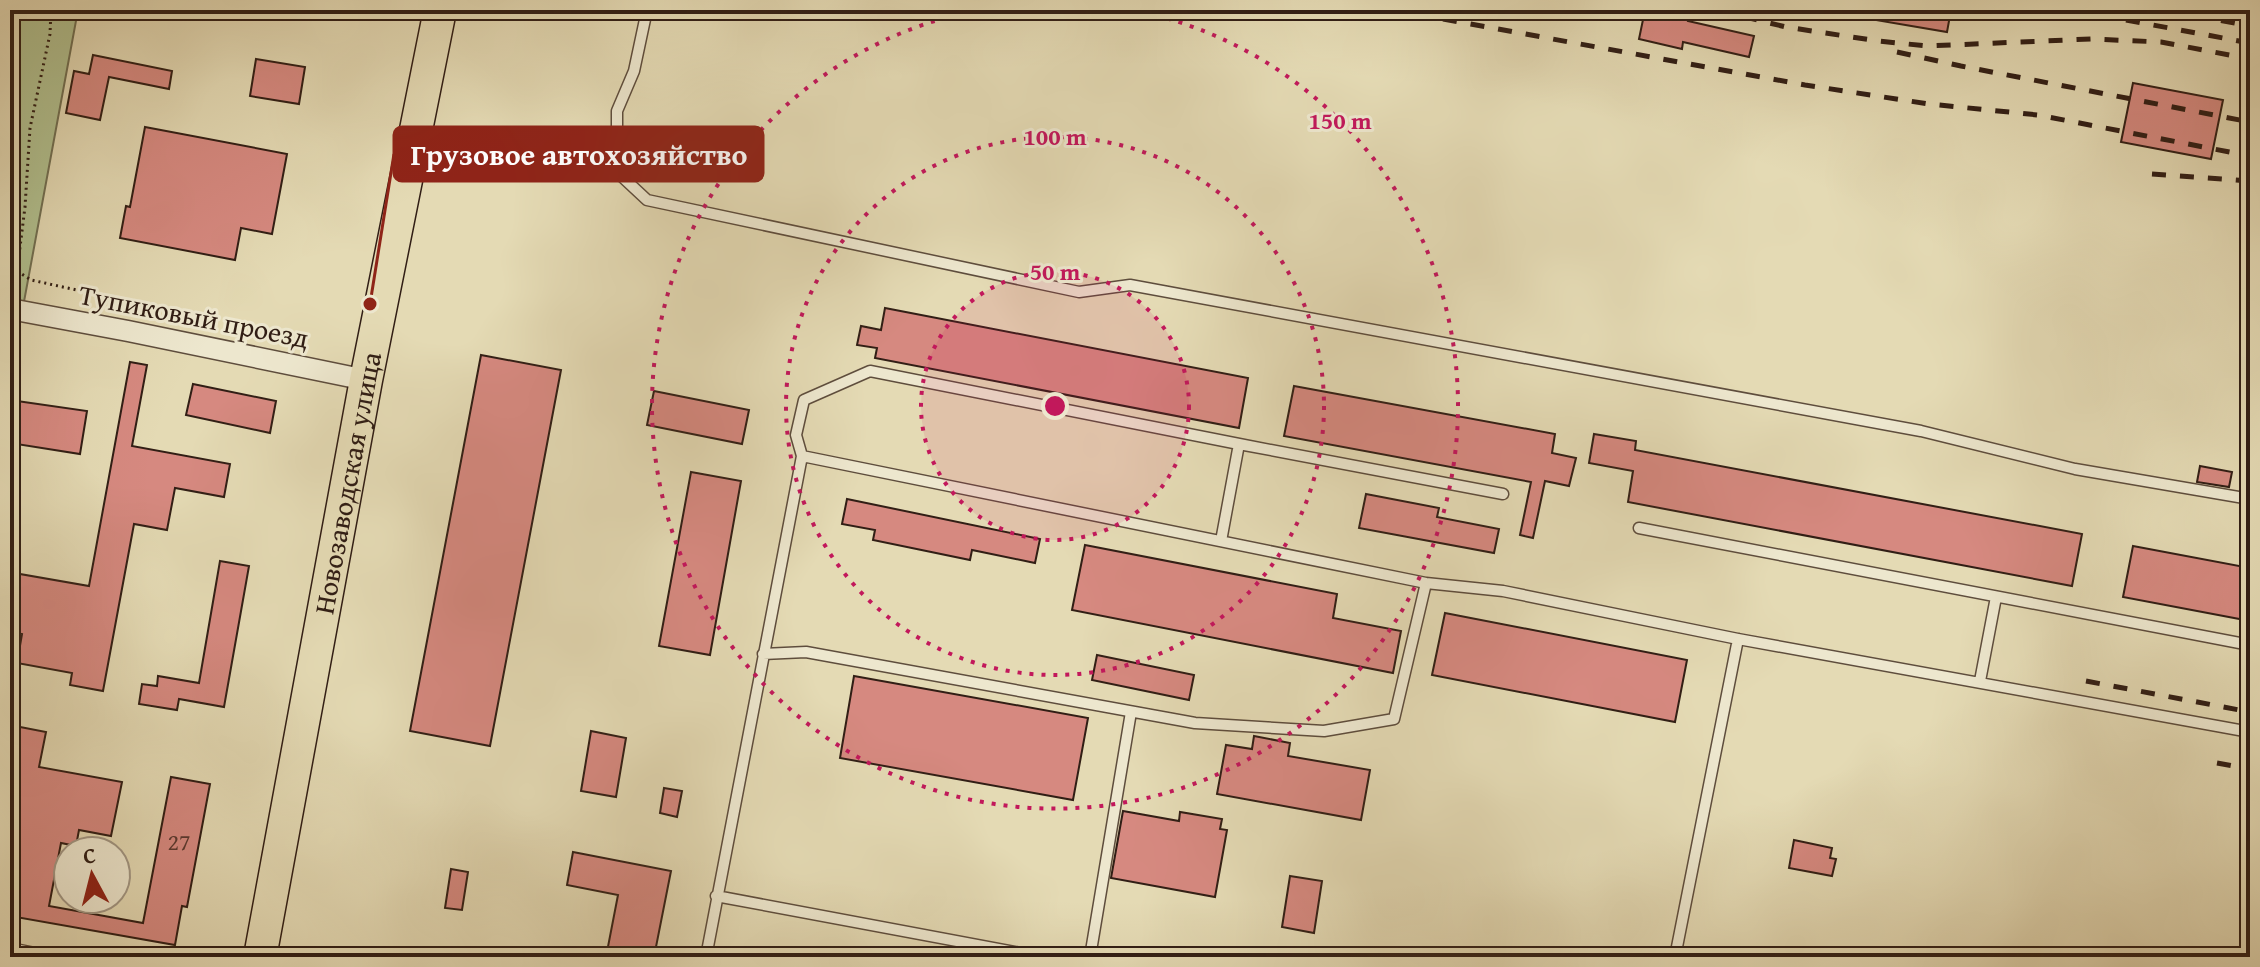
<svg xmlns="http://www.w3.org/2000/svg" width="2260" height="967" font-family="'Gentium Book Plus',serif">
<rect width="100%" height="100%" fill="#e4dab4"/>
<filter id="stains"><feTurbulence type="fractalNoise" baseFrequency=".0025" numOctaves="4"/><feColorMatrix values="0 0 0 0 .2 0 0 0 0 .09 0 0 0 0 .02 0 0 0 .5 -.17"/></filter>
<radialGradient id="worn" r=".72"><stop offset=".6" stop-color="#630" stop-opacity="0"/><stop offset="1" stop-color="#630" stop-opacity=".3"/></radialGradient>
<path fill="#b1c08f" stroke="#716f52" stroke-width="2" d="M10 10H78L23 307 10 304Z"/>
<path fill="#d68980" stroke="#311e15" stroke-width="2" d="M1645 10H1691L1688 21 1754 36 1749 57 1683 42 1682 49 1639 39Z
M1865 10H1951L1947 32 1864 18Z
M93 55 172 71 169 89 109 77 100 120 66 113 74 71 89 74Z
M256 59 305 67 299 104 250 96Z
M2133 83 2223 100 2211 159 2121 142Z
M145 127 287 154 272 234 241 228 235 260 120 238 126 206 130 207Z
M885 308 1248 378 1239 428 875 358 877 348 857 345 861 326 881 330Z
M481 355 561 370 490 746 410 731Z
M130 362 147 365 132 446 230 464 224 497 175 488 167 530 134 524 103 691 70 685 72 673 17 663 22 634 10 632V596L14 573 89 586Z
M193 384 276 401 270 433 186 415Z
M1294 386 1555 434 1552 453 1576 458 1569 486 1545 481 1533 538 1520 535 1531 482 1284 436Z
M654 391 749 410 742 444 647 425Z
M10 400 87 411 80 454 10 443Z
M1594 434 1636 441 1635 450 2082 534 2072 586 1628 502 1633 471 1589 463Z
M2200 466 2232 472 2229 487 2197 482Z
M691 472 741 481 710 655 659 646Z
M1366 494 1439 508 1437 517 1499 529 1494 553 1359 528Z
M847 499 1040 539 1035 563 972 550 970 560 873 540 875 530 842 524Z
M1085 545 1337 594 1333 618 1401 631 1393 673 1072 610Z
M2133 546 2250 568V621L2123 597Z
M220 561 249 566 224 707 179 699 177 710 139 704 142 684 157 686 158 676 199 683Z
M1445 613 1687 660 1675 722 1432 675Z
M1097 655 1194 675 1189 700 1092 680Z
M854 676 1088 718 1073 800 840 758Z
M15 726 46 732 39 767 122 782 111 836 79 830 76 846 61 843 49 906 143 923 171 777 210 784 187 907 182 906 175 945 10 916V755Z
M591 731 626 738 616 797 581 791Z
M1254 736 1290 743 1288 756 1370 770 1361 820 1217 794 1226 745 1252 749Z
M664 788 682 791 677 817 660 813Z
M1123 811 1179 821 1180 812 1222 819 1220 829 1227 830 1215 897 1111 878Z
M1794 840 1832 848 1830 858 1836 859 1832 876 1789 868Z
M573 852 671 871 654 957H606L618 895 567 885Z
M451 869 468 872 462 910 445 908Z
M1290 876 1322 881 1314 933 1282 927Z"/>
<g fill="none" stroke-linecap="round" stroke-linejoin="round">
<g stroke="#5e4d3d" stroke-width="13">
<path id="service" d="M647 10 634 71 617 111V172L647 200 1079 292 1130 285 1921 431 2075 469 2250 499
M802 456 796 435 804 400 870 371 1239 444 1503 494
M1639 528 2250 645
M1221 541 1239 444
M763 654 806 652 1195 723 1324 731 1394 719 1426 583
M1980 681 1996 597
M716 896 1042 957
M10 948 55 957
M706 957 802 456 1426 583 1503 591 1738 639 2250 732
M1090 957 1131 712
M1675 957 1738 639"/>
</g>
<g stroke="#5e4d3d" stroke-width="23">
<path id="minor" d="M10 309 128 331 366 380"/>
</g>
<g stroke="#311e15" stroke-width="35">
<g id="primary">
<path id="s1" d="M260 957 366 380 440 10"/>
</g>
</g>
<path stroke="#311e15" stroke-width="3" stroke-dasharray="2 4" stroke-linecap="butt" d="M51 10 50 34 30 128 25 207 17 271 31 280 104 296 114 310"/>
<use href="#service" stroke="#ede7ce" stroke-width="10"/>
<use href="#minor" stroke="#ede7ce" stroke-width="20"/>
<use href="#primary" stroke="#e4dab4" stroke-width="32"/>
<path stroke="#311e15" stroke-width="5" stroke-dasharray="14 14" stroke-linecap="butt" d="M1716 10 1786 27 1878 41 1927 46 2091 39 2161 42 2250 59
M2166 10 2250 26
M1443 19 1805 85 1929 104 2038 115 2250 156
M2126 20 2250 43
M1897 52 1961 66 2250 122
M2152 174 2250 181
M2086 681 2250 712
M2217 763 2250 769"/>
</g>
<circle cx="1055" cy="406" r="134" fill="#c2185b" fill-opacity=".12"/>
<g fill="none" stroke="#c2185b" stroke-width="4" stroke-dasharray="4 8">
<circle cx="1055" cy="406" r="134"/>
<circle cx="1055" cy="406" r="269"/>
<path d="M1132 10A403 403 0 1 1 978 10"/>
</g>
<g text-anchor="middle" stroke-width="6" stroke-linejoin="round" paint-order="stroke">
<g font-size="24" fill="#5a3930">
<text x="179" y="850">27</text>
</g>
<g font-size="28" fill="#311e15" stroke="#ede7ce">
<text transform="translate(194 316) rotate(11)" y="10">Тупиковый проезд</text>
<text dy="10" stroke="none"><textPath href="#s1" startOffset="482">Новозаводская улица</textPath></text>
</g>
</g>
<circle cx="1055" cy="406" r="12" fill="#c2185b" stroke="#ede7ce" stroke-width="4"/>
<g font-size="24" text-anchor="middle" font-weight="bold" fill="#c2185b" stroke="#ede7ce" stroke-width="6" stroke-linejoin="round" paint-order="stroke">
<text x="1340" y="129">150 m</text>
<text x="1055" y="145">100 m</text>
<text x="1055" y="280">50 m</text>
</g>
<path fill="none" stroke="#8f2418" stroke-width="3" d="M370 304L394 154"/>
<circle fill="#8f2418" stroke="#ede7ce" stroke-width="3" cx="370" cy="304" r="8"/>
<rect fill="#8f2418" stroke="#8f2418" stroke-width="3" x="394" y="127" width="369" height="54" rx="8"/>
<g font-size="30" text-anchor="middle" font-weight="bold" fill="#fff">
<text x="579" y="165">Грузовое автохозяйство</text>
</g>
<rect width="2260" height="967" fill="none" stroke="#e4dab4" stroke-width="40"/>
<rect x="12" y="12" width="2236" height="943" fill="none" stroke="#311e15" stroke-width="4"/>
<rect x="20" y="20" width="2220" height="927" fill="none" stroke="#311e15" stroke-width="2"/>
<g transform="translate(92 875) rotate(353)"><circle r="38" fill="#ede7ce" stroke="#a29784" stroke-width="2"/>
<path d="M0-6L14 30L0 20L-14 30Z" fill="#8f2418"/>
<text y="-12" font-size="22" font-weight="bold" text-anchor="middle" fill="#311e15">С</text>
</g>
<rect width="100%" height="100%" filter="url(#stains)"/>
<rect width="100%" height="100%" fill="url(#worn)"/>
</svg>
